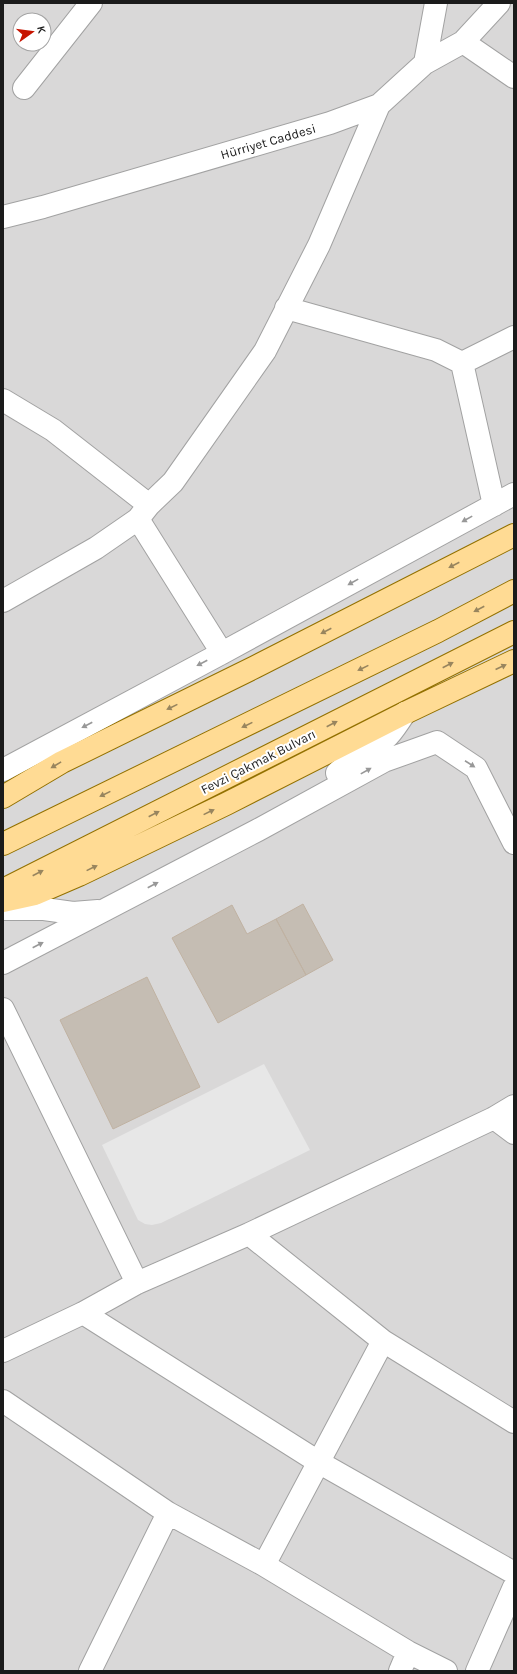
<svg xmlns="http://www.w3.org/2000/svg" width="517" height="1674" font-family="Karla,sans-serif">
<rect width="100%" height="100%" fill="#eeeae0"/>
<path fill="#d9d8d8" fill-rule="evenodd" d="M3 3H514V1671H3ZM20 20H44V44H20Z"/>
<path fill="#e7e7e7" d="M264 1064 310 1150 161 1223 152 1225 145 1224 138 1220 102 1145Z"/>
<path fill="#c5bdb3" stroke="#c0b2a2" d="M303 904 333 960 306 975 276 919Z
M232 905 247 934 276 919 306 975 218 1023 172 938Z
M147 977 200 1087 113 1129 60 1020Z"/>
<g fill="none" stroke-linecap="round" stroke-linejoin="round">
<g stroke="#a2a2a2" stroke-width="24">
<path id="minor" d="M463 42 514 77
M425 63 436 3
M24 88 91 3
M3 217 43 207 330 123 379 105 425 63 463 42 499 3
M286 308 436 350 462 363 514 337
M462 363 494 505
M3 400 53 430 149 505
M138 519 222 653
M3 601 96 548 138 519 149 505 173 482 265 351 319 245 379 105
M3 770 222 653 514 494
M337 773C351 759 371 752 386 738 393 732 399 721 405 713
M3 909H44L73 913 98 911
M3 963 258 830 384 761 437 742 476 768 514 843
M3 1009 137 1283
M494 1118 514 1133
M249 1234 383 1341 514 1422
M83 1313 320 1463 514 1573
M3 1351 83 1313 137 1283 249 1234 494 1118 514 1106
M3 1401 168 1513 264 1565 408 1652 446 1671
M264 1565 383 1341
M90 1671 168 1513
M400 1671 408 1652
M477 1671 514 1587"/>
</g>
<g stroke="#937100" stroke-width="24">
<path id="major" d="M3 797 62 762 255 667 514 535
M3 844 438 631 514 591
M3 890 514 632
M3 901 35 894 79 875 226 804 405 713 514 661"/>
</g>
<use href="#minor" stroke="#fff" stroke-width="22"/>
<use href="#major" stroke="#ffdb94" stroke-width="22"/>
</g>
<defs><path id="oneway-solid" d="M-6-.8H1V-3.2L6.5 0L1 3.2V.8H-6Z"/></defs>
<g fill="#989898">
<use href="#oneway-solid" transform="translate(467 519) rotate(151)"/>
<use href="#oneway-solid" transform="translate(353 582) rotate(151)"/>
<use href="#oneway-solid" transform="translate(202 663) rotate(152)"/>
<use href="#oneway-solid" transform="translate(87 725) rotate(152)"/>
<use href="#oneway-solid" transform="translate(470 764) rotate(33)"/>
<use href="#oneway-solid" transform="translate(366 771) rotate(-29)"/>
<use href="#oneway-solid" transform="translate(153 885) rotate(-28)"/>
<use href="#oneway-solid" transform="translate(38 945) rotate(-27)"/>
</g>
<g fill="#98855e">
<use href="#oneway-solid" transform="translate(454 565) rotate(153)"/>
<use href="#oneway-solid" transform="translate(479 609) rotate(152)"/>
<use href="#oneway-solid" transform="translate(326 631) rotate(153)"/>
<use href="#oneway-solid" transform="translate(448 665) rotate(-27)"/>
<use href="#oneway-solid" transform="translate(501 667) rotate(-25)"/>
<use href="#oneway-solid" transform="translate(363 668) rotate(154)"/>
<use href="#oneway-solid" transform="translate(172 707) rotate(154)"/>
<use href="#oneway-solid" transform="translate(332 724) rotate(-27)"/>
<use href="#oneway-solid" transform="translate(247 725) rotate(154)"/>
<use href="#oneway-solid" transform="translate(56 765) rotate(149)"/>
<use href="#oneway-solid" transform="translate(105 794) rotate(154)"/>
<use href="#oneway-solid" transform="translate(209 812) rotate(-26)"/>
<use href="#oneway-solid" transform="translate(154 814) rotate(-27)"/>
<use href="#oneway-solid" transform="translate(92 868) rotate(-26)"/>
<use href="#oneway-solid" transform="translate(38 873) rotate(-27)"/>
</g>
<g text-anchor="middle" stroke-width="4" stroke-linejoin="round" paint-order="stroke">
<g font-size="13" fill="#1b1b1b" stroke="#fff">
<text transform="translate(268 141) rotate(-16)" y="5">Hürriyet Caddesi</text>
<text transform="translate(258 761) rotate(-27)" y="5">Fevzi Çakmak Bulvarı</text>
</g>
</g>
<rect width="517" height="1674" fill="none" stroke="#1b1b1b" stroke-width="8"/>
<g transform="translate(32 32) rotate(76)"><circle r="19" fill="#ffffff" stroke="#a4a4a4"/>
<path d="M0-3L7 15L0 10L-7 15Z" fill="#c71400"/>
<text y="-6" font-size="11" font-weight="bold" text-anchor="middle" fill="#1b1b1b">K</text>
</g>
</svg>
